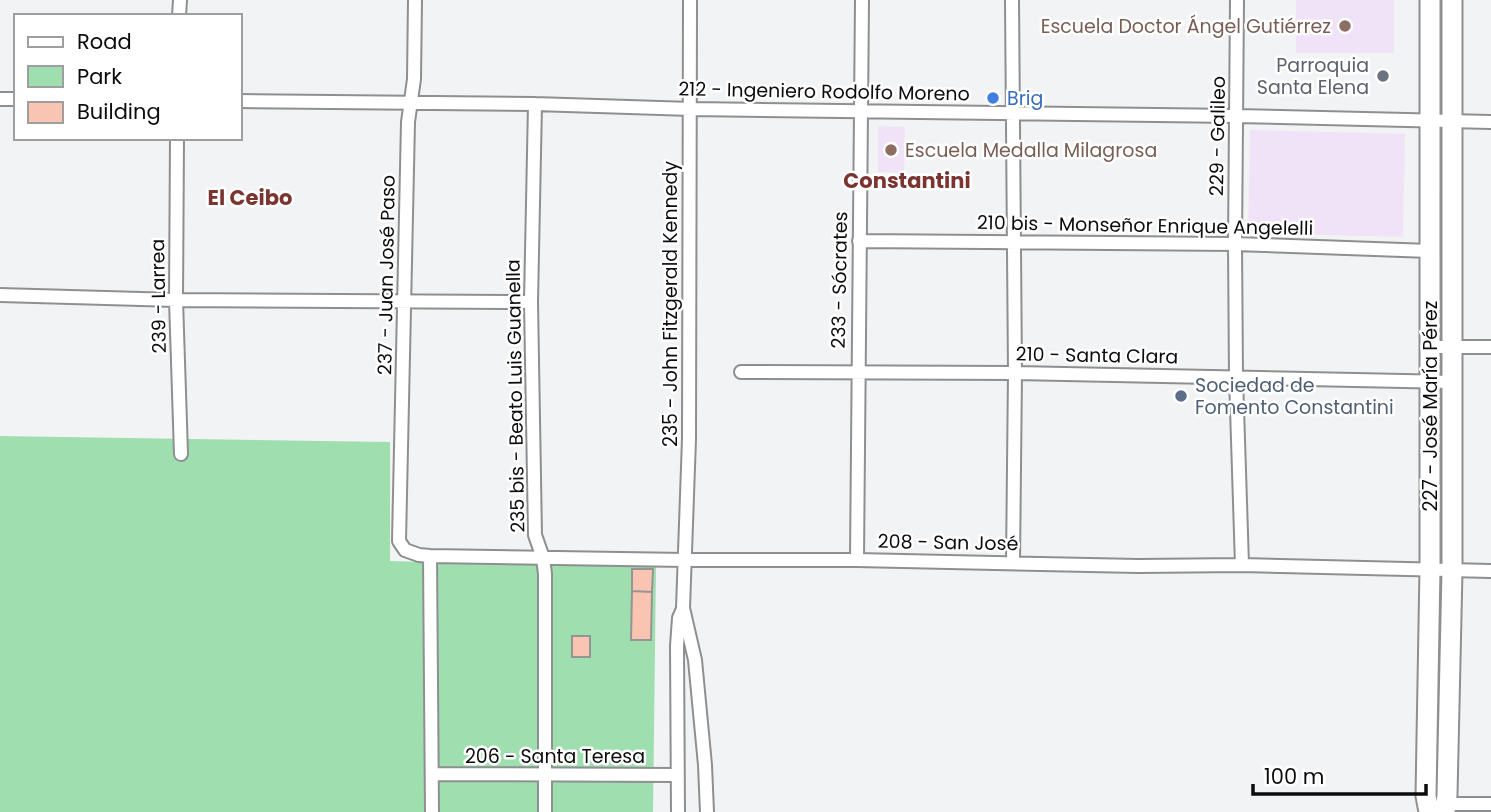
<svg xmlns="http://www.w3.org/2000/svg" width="1491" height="812" font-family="Poppins,sans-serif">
<rect width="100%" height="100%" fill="#f2f3f4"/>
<path fill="#f1e3f7" d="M1296 0H1394V53H1296Z
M878 126 905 127 904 173 878 172Z
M1250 130 1405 134 1403 237 1248 233Z"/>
<path fill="#9edeaf" d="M1436 135H1447L1445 336 1434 335Z
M0 436 390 442V561L527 565 656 566 653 812H0Z"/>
<path fill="#f9c4b1" stroke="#969594" stroke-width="2" d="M632 569H653L652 592 632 591Z
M632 591 652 592 651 640H631Z
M572 636H590V657H572Z"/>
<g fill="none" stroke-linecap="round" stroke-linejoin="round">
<g stroke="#8e8f90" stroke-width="16">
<path id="street" d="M415 0 414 79 408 122 399 541 405 550 419 555 430 556 685 560H857L1138 566 1242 565 1491 571
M690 0 689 439 683 608 695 660 705 765 707 812
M1012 0 1015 373 1013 563
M1237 0 1235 244 1236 377 1242 565
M179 16 180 0
M0 99H16
M240 101 535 104 691 109 1236 116 1491 122
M535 104 531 302 535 535 543 558 545 574V812
M177 138 176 300 181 454
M859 241 1235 244 1430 251
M0 295 176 300 531 302
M1429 347H1491
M741 372 1015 373 1452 382
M430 556 432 812
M857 560 862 0
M432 774 677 775
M1442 804H1491
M678 812 677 646 679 618 682 611"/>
</g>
<g stroke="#8e8f90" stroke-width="23">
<path id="secondary" d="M1429 812 1426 796 1430 569V0
M1445 812 1447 795 1452 571V0"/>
</g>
<use href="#street" stroke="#fff" stroke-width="12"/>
<use href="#secondary" stroke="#fff" stroke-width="19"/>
</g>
<g fill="#8d6e63" stroke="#fff" stroke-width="2.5">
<circle cx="1345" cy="26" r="7"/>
<circle cx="891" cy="150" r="7"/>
</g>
<circle fill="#6b7280" stroke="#fff" stroke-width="2.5" cx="1383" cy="76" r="7"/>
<circle fill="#3f7fe0" stroke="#fff" stroke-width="2.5" cx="993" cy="98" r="7"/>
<circle fill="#5c6f8a" stroke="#fff" stroke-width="2.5" cx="1181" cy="396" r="7"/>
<g text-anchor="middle" stroke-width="5" stroke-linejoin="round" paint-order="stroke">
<g font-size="19" fill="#785e54" stroke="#fff" text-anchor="end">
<text x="1331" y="33">Escuela Doctor Ángel Gutiérrez</text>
<text x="905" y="157" text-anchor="start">Escuela Medalla Milagrosa</text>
</g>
<g font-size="19" fill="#5b616d" stroke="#fff" text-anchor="end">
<text x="1369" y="72">Parroquia<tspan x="1369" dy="22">Santa Elena</tspan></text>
</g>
<g font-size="19" fill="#0c0c0d" stroke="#fff">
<text transform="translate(824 91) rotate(1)" y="7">212 - Ingeniero Rodolfo Moreno</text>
<text transform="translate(1217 136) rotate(-89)" y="7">229 - Galileo</text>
<text transform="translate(1145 225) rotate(1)" y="7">210 bis - Monseñor Enrique Angelelli</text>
<text transform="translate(386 275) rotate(-89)" y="7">237 - Juan José Paso</text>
<text transform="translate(839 280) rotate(-89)" y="7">233 - Sócrates</text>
<text transform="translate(158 296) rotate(-91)" y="7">239 - Larrea</text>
<text transform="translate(670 304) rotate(-90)" y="7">235 - John Fitzgerald Kennedy</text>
<text transform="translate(1097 355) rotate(1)" y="7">210 - Santa Clara</text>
<text transform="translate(515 396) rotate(-91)" y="7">235 bis - Beato Luis Guanella</text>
<text transform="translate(1430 406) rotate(-90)" y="7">227 - José María Pérez</text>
<text transform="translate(948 542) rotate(1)" y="7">208 - San José</text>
<text x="555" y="763">206 - Santa Teresa</text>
</g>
<g font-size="19" fill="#366cbe" stroke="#fff" text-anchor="start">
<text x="1007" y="105">Brig</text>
</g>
<g font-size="19" fill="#4e5e75" stroke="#fff" text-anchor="start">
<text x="1195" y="392">Sociedad de<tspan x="1195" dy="22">Fomento Constantini</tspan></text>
</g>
<g font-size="21" font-weight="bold" fill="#7b342f" stroke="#fff">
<text x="907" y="188">Constantini</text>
<text x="250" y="205">El Ceibo</text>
</g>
</g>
<rect x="14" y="14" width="228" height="126" fill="#ffffff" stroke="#9e9e9e" stroke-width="2"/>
<rect x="28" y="37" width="35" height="10" fill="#ffffff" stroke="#9e9e9e" stroke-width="2"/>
<text x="77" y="49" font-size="21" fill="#0c0c0d">Road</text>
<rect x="28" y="66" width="35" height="21" fill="#9edeaf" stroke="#9e9e9e" stroke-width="2"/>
<text x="77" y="84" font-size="21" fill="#0c0c0d">Park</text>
<rect x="28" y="102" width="35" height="21" fill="#f9c4b1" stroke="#9e9e9e" stroke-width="2"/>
<text x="77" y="119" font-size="21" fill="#0c0c0d">Building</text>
<path d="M1253 784v10h173v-10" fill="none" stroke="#0c0c0d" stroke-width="3.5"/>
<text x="1264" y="784" font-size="21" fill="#0c0c0d" stroke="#ffffff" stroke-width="5" paint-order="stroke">100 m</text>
</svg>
